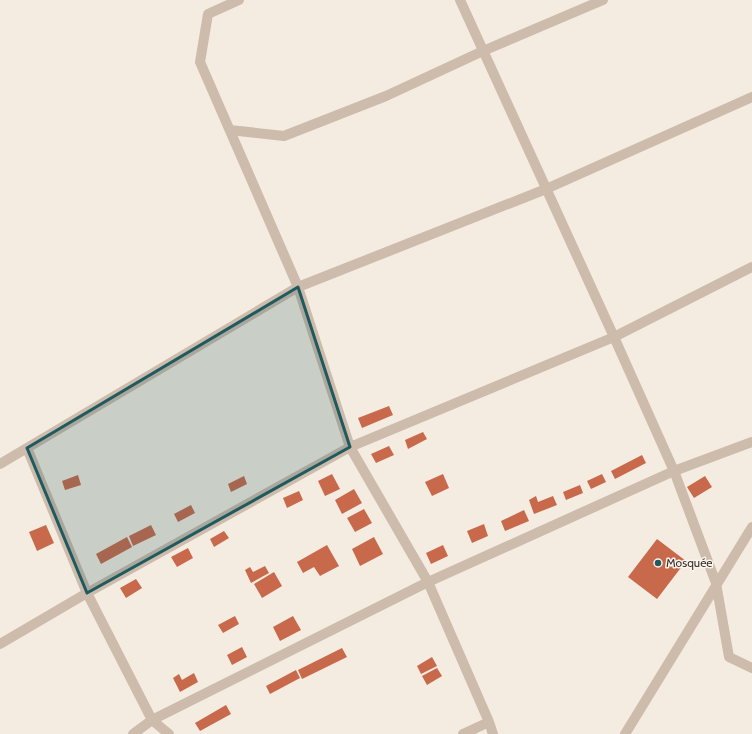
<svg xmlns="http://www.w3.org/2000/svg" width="752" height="734" font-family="Cabin,sans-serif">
<rect width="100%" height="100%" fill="#f4ebe1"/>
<path fill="#c8694b" d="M389 406 393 415 362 428 358 418Z
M423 432 427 439 408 449 405 440Z
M389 446 394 455 376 463 371 454Z
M642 455 646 463 615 479 611 471Z
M332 474 340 489 325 496 318 481Z
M443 474 449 488 432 496 425 482Z
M602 474 606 482 591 489 587 481Z
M78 475 81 485 65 490 62 481Z
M244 476 247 484 231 492 228 484Z
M705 476 712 487 694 498 687 487Z
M580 485 583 493 566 500 563 492Z
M354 489 362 503 342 514 335 500Z
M299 491 303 500 287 508 283 498Z
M536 496 538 502 553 496 557 505 534 514 529 500Z
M191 505 195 513 178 522 174 514Z
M364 509 372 523 355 532 347 518Z
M524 510 529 521 505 531 501 521Z
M484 524 488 536 472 543 467 531Z
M46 525 54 543 37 551 29 532Z
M151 525 156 535 133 546 129 536Z
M224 531 229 538 214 547 210 539Z
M127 537 132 547 101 564 96 554Z
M374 537 383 554 360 566 352 549Z
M657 539 686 561 657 599 628 577Z
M327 545 339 566 320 576 314 567 303 573 297 562Z
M443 545 448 556 431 564 426 553Z
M188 548 193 558 177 567 171 557Z
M265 566 269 573 251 583 245 570 250 567 253 572Z
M274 572 282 586 262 598 254 584Z
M136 579 142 588 126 598 120 588Z
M235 616 239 624 223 633 218 625Z
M293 616 301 630 280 641 273 627Z
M242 647 247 657 232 665 227 655Z
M342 648 347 657 302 679 298 670Z
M432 657 437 666 421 674 417 666Z
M437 668 442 676 427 685 422 676Z
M296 670 300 678 270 694 266 686Z
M194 673 198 682 180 692 173 678 179 674 182 680Z
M226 705 231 714 200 731 195 723Z"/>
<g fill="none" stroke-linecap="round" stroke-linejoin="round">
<path stroke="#cdbbac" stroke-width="10" d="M239 0 208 14 200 62 298 287 350 447 428 582 489 722 493 734
M460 0 614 337 674 471 716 583 729 657 752 668
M230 130 284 136 386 96 483 51 603 0
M27 448 87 593 152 720 169 734
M0 464 298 287 546 189 752 97
M0 644 87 593 350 447 614 337 752 267
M133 734 152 720 428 582 674 471 752 442
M463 734 489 722
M625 734 752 527"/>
</g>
<path fill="#1f5a5e" fill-opacity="0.2" stroke="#1f5a5e" stroke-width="3" stroke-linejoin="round" d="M298 287 350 447 87 593 27 448Z"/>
<circle fill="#1f5a5e" stroke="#fbf5ee" stroke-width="1.5" cx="658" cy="563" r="4"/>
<g text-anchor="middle" stroke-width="3" stroke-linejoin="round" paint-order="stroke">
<g font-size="12" fill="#3b302b" stroke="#fbf5ee" text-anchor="start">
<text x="666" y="567">Mosquée</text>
</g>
</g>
</svg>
